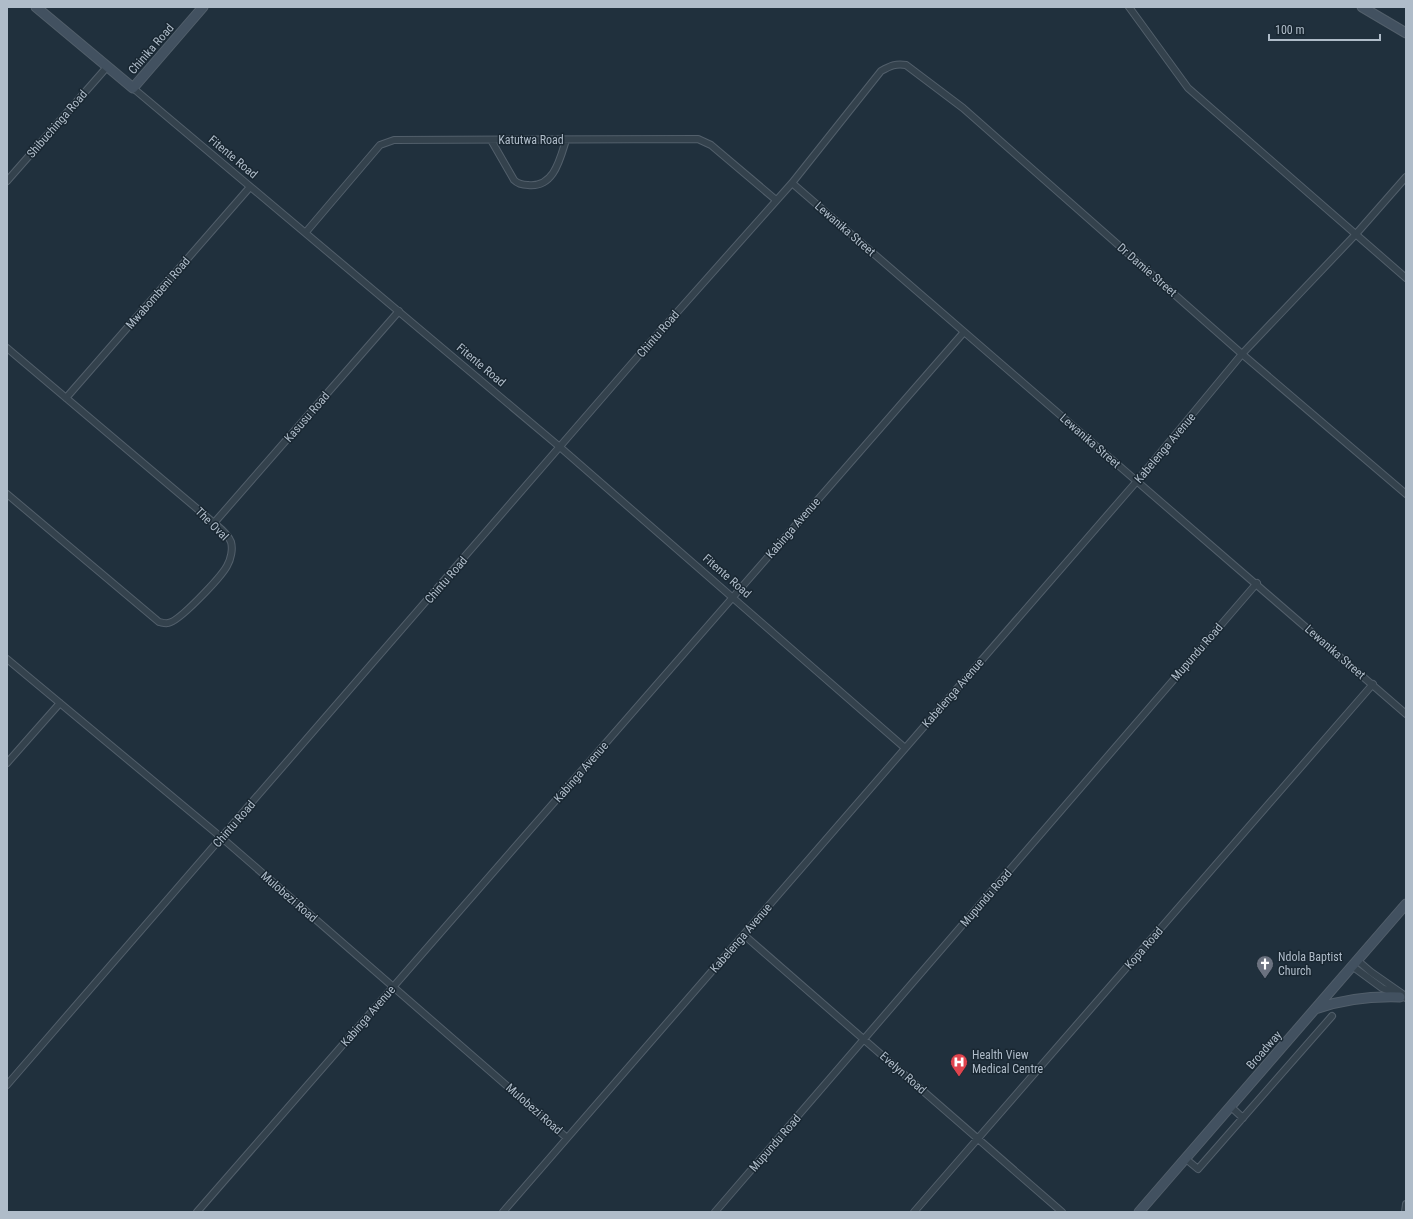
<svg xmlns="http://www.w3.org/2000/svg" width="1413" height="1219" font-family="'Roboto Condensed',sans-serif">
<rect width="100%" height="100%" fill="#20303d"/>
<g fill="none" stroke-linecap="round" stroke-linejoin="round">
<g stroke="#525f6b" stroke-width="8">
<path id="minor" d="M1129 7 1188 88 1406 278
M133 88 561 448 905 748
M491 140 514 180C518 184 523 185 528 185 554 188 560 159 566 140
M7 181 107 67
M792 183 1406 714
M306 232 380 145 394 140 698 139 711 145 776 200
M7 348 214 523C220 528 228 534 231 542 233 549 231 559 227 566 221 577 179 622 168 623 165 624 161 622 159 622L7 494
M66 398 250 187
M214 523 399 311
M7 659 222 838 567 1138
M7 763 60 703
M744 935 1062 1212
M1357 960 1371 972 1404 995
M1352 966 1382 988 1406 998
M7 1085 640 354 792 183 881 71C890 66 896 63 906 65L963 108 1242 354 1406 494
M1231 1107 1243 1118
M1186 1159 1198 1169 1332 1016
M197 1212 964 332
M503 1212 1137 481 1242 354 1356 234 1406 177
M715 1212 1257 583
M914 1212 1373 684
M1405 1212 1406 1204"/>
</g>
<g stroke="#525f6b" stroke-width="11">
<path id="secondary" d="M36 7 133 88 203 7
M1362 7 1406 33
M1315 1009C1344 999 1370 996 1400 997
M1139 1212 1406 904"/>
</g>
<use href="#minor" stroke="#34424d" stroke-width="6"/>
<use href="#secondary" stroke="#425160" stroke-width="9"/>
</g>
<defs>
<g id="church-pin" transform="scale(0.9)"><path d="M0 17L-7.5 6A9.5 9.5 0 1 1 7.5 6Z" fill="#6b7280" stroke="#192732"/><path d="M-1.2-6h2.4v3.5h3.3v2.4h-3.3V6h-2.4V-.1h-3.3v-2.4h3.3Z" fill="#fff"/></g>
<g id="hospital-pin" transform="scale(0.9)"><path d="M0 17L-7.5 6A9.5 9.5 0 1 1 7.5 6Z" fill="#e0444e" stroke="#192732"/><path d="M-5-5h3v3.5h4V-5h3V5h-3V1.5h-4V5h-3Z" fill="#fff"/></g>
</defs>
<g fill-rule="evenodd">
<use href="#church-pin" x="1265" y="964"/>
<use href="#hospital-pin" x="959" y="1062"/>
</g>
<g text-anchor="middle" stroke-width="3" stroke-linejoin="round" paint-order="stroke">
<g font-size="12" fill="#afbcc9" stroke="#192732">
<text transform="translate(151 49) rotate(-49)" y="4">Chinika Road</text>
<text transform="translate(57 124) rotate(-49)" y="4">Shibuchinga Road</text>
<text x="531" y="144">Katutwa Road</text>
<text transform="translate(233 157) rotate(40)" y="4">Fitente Road</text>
<text transform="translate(845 229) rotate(41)" y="4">Lewanika Street</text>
<text transform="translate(1147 270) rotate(41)" y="4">Dr Damie Street</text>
<text transform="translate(158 293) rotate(-49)" y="4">Mwabombeni Road</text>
<text transform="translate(658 334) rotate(-49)" y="4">Chintu Road</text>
<text transform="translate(481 365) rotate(40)" y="4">Fitente Road</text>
<text transform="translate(307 417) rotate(-49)" y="4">Kasusu Road</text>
<text transform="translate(1090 441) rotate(41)" y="4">Lewanika Street</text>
<text transform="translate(1165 448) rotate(-50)" y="4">Kabelenga Avenue</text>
<text transform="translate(212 524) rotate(45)" y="4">The Oval</text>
<text transform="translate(793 528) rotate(-49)" y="4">Kabinga Avenue</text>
<text transform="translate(727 576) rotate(41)" y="4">Fitente Road</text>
<text transform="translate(446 580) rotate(-49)" y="4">Chintu Road</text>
<text transform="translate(1197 652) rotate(-49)" y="4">Mupundu Road</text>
<text transform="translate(1335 652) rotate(41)" y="4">Lewanika Street</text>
<text transform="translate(953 693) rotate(-49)" y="4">Kabelenga Avenue</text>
<text transform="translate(581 772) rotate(-49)" y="4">Kabinga Avenue</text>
<text transform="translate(234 824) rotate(-49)" y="4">Chintu Road</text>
<text transform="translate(289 897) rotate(41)" y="4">Mulobezi Road</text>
<text transform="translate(986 898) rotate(-49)" y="4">Mupundu Road</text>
<text transform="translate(741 938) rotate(-49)" y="4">Kabelenga Avenue</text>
<text transform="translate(1144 948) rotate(-49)" y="4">Kopa Road</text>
<text transform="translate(368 1016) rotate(-49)" y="4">Kabinga Avenue</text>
<text transform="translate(1264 1050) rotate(-49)" y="4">Broadway</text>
<text transform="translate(903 1073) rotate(41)" y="4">Evelyn Road</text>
<text transform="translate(534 1109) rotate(41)" y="4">Mulobezi Road</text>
<text transform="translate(775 1143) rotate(-49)" y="4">Mupundu Road</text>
</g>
<g font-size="12" fill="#afbcc9" stroke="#192732" text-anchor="start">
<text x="1278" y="961">Ndola Baptist<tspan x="1278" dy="14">Church</tspan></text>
<text x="972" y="1059">Health View<tspan x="972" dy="14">Medical Centre</tspan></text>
</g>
</g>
<rect width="1413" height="1219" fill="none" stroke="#afbcc9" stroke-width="16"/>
<path d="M1269 34v6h111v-6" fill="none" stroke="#afbcc9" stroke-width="2"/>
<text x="1275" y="34" font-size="12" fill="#afbcc9" stroke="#192732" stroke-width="3" paint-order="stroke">100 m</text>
</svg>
